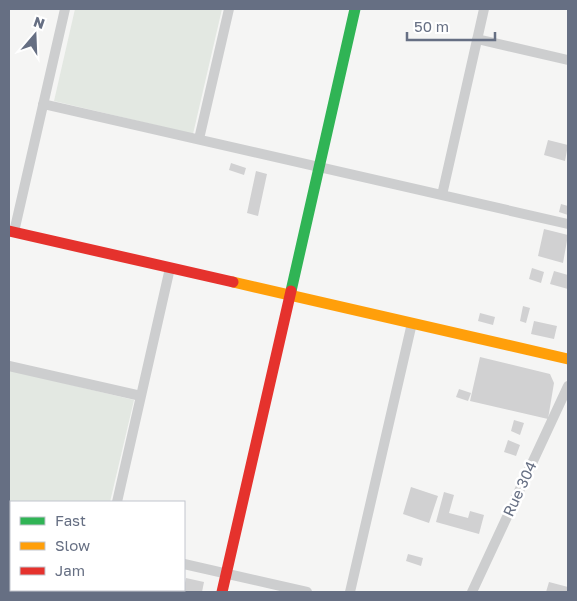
<svg xmlns="http://www.w3.org/2000/svg" width="577" height="601" font-family="'Golos Text',sans-serif">
<rect width="100%" height="100%" fill="#f5f5f4"/>
<path fill="#e3e8e2" d="M75 9H222L193 134 54 101Z
M9 370 134 400 110 502H11V522L9 521Z"/>
<path fill="#d1d1d2" d="M548 140 568 145 565 161 544 155Z
M231 163 246 168 244 175 229 170Z
M256 171 267 174 258 216 247 213Z
M561 204 568 206V215L559 212Z
M544 229 568 235 563 263 538 256Z
M532 268 544 272 541 283 529 279Z
M554 271 568 275V289L550 284Z
M523 306 530 308 526 323 520 321Z
M480 313 495 317 493 325 478 321Z
M534 321 557 326 554 339 531 334Z
M480 357 550 374 554 383 548 419 470 401Z
M459 389 471 393 468 401 456 397Z
M514 420 524 423 520 435 511 431Z
M508 440 520 445 516 456 504 452Z
M411 487 438 496 429 523 403 514Z
M444 492 454 495 449 513 468 518 470 511 484 515 479 534 436 522Z
M408 554 423 558 421 566 406 561Z
M186 578 204 582 202 592H183Z
M549 582 568 587V592H546Z"/>
<g fill="none" stroke-linecap="round" stroke-linejoin="round">
<path stroke="#cdcecf" stroke-width="10" d="M477 39 568 60
M43 104 568 224
M199 139 229 9
M442 195 484 9
M14 232 65 9
M9 366 141 396
M117 502 170 268
M9 524 11 525
M184 564 307 592
M350 592 412 323
M472 592 568 386"/>
<path stroke="#30b455" stroke-width="11" d="M291 291 355 9"/>
<path stroke="#ff9f0a" stroke-width="11" d="M233 282 568 359"/>
<path stroke="#e5322d" stroke-width="11" d="M9 231 233 282
M222 592 291 291"/>
</g>
<g text-anchor="middle" stroke-width="5" stroke-linejoin="round" paint-order="stroke">
<g font-size="15" fill="#666f83" stroke="#fff">
<text transform="translate(520 489) rotate(-65)" y="5">Rue 304</text>
</g>
</g>
<rect width="577" height="601" fill="none" stroke="#666f83" stroke-width="20"/>
<rect x="10" y="501" width="175" height="90" fill="#ffffff" stroke="#c2c5cd"/>
<rect x="20" y="517" width="25" height="8" fill="#30b455" stroke="#c2c5cd"/>
<text x="55" y="526" font-size="15" fill="#666f83">Fast</text>
<rect x="20" y="542" width="25" height="8" fill="#ff9f0a" stroke="#c2c5cd"/>
<text x="55" y="551" font-size="15" fill="#666f83">Slow</text>
<rect x="20" y="567" width="25" height="8" fill="#e5322d" stroke="#c2c5cd"/>
<text x="55" y="576" font-size="15" fill="#666f83">Jam</text>
<g transform="translate(35 35) rotate(19)" stroke="#ffffff" stroke-width="4" paint-order="stroke">
<path d="M0-4L9 19L0 12L-9 19Z" fill="#666f83"/>
<text y="-8" font-size="14" font-weight="bold" text-anchor="middle" fill="#666f83">N</text>
</g>
<path d="M407 32v8h88v-8" fill="none" stroke="#666f83" stroke-width="2.5"/>
<text x="414" y="32" font-size="15" fill="#666f83" stroke="#ffffff" stroke-width="4" paint-order="stroke">50 m</text>
</svg>
